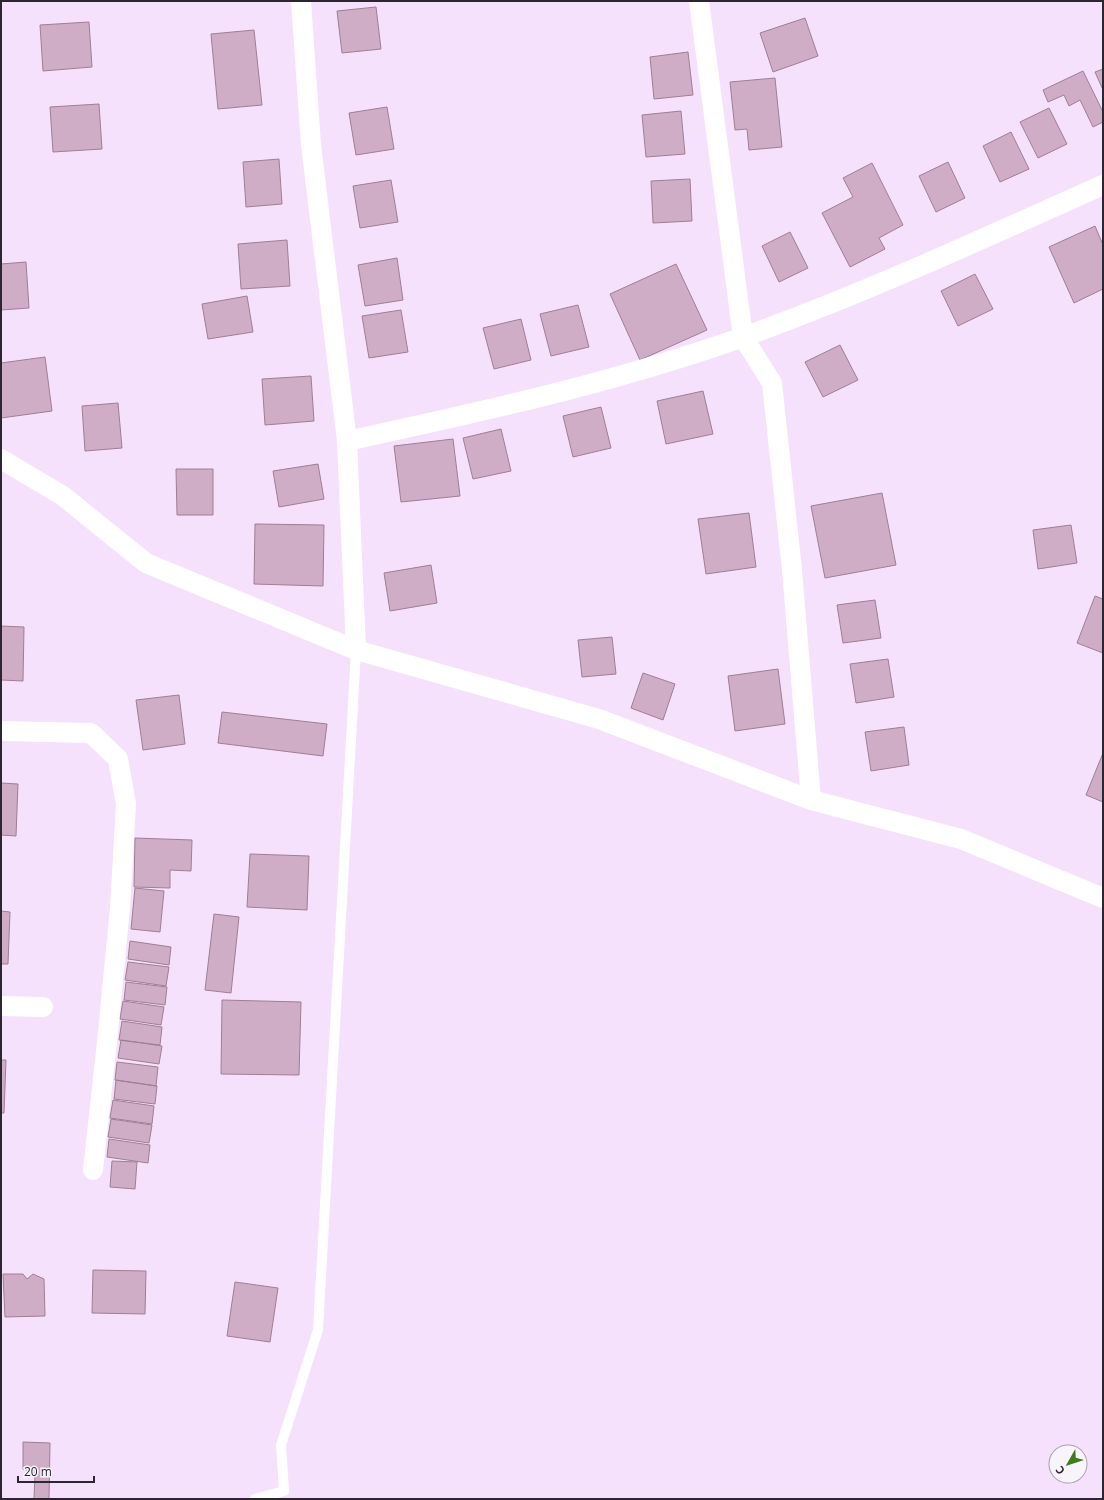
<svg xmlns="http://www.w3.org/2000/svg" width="1104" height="1500" font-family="'Open Sans',sans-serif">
<rect width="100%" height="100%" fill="#f5e1fc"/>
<path fill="#d0adc6" stroke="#9f7e95" d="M376 7 381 49 342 53 337 11Z
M805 18 818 56 773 72 760 33Z
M89 22 92 67 43 71 40 25Z
M254 30 262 105 218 109 211 34Z
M688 52 693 95 654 99 650 57Z
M1103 69V90L1095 72Z
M1083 71 1103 112V122L1093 127 1080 100 1069 106 1064 95 1048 102 1043 90Z
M775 78 782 147 749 150 747 129 735 130 730 82Z
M99 104 102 149 53 152 50 107Z
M387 107 394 149 356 155 349 113Z
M1049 108 1067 144 1038 158 1020 122Z
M681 111 685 154 646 157 642 115Z
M1011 132 1029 169 1000 182 983 146Z
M279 159 282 204 246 207 243 162Z
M948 162 965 198 936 212 919 176Z
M872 163 903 225 879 238 885 249 850 267 822 213 853 197 843 178Z
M690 179 692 221 653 223 651 181Z
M391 180 398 222 360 228 353 186Z
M1095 226 1103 245V289L1074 303 1049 247Z
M790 232 808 268 779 282 762 246Z
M287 240 290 286 241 289 238 244Z
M397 258 403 300 365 306 358 265Z
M26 262 29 308 1 310V264Z
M676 264 707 330 640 360 610 294Z
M975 274 993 309 958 326 941 291Z
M247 296 253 332 208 339 202 304Z
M578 305 589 347 551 356 540 314Z
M401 310 408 352 369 358 362 316Z
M521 319 531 360 494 369 483 328Z
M840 345 858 380 823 397 805 362Z
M45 357 52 411 1 418V363Z
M311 376 314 421 265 425 262 379Z
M703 391 713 434 666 444 657 401Z
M118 403 122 448 85 451 82 406Z
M601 407 611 448 573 457 563 416Z
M501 429 511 471 473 479 463 438Z
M453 439 460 496 401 502 394 446Z
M318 464 324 499 279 507 273 471Z
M176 469H213V515H177Z
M882 493 896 565 825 578 811 506Z
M749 513 756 567 706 574 698 519Z
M255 524 324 525 323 586 254 584Z
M1071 525 1077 563 1038 569 1033 530Z
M431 565 437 603 390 611 384 573Z
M1095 596 1103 599V653L1077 643Z
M875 600 881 638 843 643 837 605Z
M1 626 24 627 23 681 1 680Z
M612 637 616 674 582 677 578 640Z
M888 659 894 697 856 703 850 664Z
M778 669 785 724 735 731 728 676Z
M643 673 675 684 663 720 631 708Z
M179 695 185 744 143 750 136 700Z
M222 712 327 724 323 756 218 743Z
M904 727 909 765 871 771 865 732Z
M1103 753V802L1086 795Z
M1 783 18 784 16 836 1 835Z
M135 838 192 840 191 871 170 870V888L134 887Z
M250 854 309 856 307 910 247 907Z
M135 888 164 891 160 932 131 929Z
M1 911 10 912 8 964H1Z
M214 914 239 917 231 993 205 990Z
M130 941 171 947 169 965 128 959Z
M128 962 169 967 166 986 125 980Z
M126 982 167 987 165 1005 124 1000Z
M222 1000 301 1002 299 1075 221 1074Z
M123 1001 164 1007 161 1025 120 1019Z
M122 1021 162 1027 160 1045 119 1040Z
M121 1040 162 1046 159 1064 118 1058Z
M1 1060H6L4 1113H1Z
M117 1062 158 1067 156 1086 115 1080Z
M116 1080 157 1086 155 1104 114 1099Z
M113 1100 154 1106 152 1124 110 1118Z
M111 1119 152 1125 149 1143 108 1137Z
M109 1139 150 1145 148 1163 107 1157Z
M112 1161 137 1162 135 1189 110 1187Z
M93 1270 146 1271 145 1314 92 1313Z
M3 1274H23L27 1279 33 1274 44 1279 45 1316 5 1317Z
M235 1282 278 1288 270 1342 227 1336Z
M23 1442 50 1443 49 1499H34L35 1473 23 1469Z"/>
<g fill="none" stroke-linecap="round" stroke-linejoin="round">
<path stroke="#fff" stroke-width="10" d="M255 1499 284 1491 281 1445 318 1330 356 650"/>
<path stroke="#fff" stroke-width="20" d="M301 1 311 145 347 441 356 650
M699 1 743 337 772 383 792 570 811 800
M347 441C480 412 614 383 743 337 866 293 984 238 1103 185
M1 459 63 496 146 563 356 650 599 719 811 800 961 839 1103 898
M1 731 91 733 118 759 126 804 120 908 107 1042 93 1170
M1 1006 43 1007"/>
</g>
<rect width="1104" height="1500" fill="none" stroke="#2e2532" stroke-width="4"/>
<g transform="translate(1068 1464) rotate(231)"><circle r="19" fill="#f9f4fb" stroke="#a8a1ab"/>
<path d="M0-3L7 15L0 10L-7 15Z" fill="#3c7c1b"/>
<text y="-6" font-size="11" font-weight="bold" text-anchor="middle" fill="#2e2532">С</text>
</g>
<path d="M18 1476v6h76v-6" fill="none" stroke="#2e2532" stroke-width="2"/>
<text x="24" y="1476" font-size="12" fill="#2e2532" stroke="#f9f4fb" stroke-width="3" paint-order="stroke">20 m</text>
</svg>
